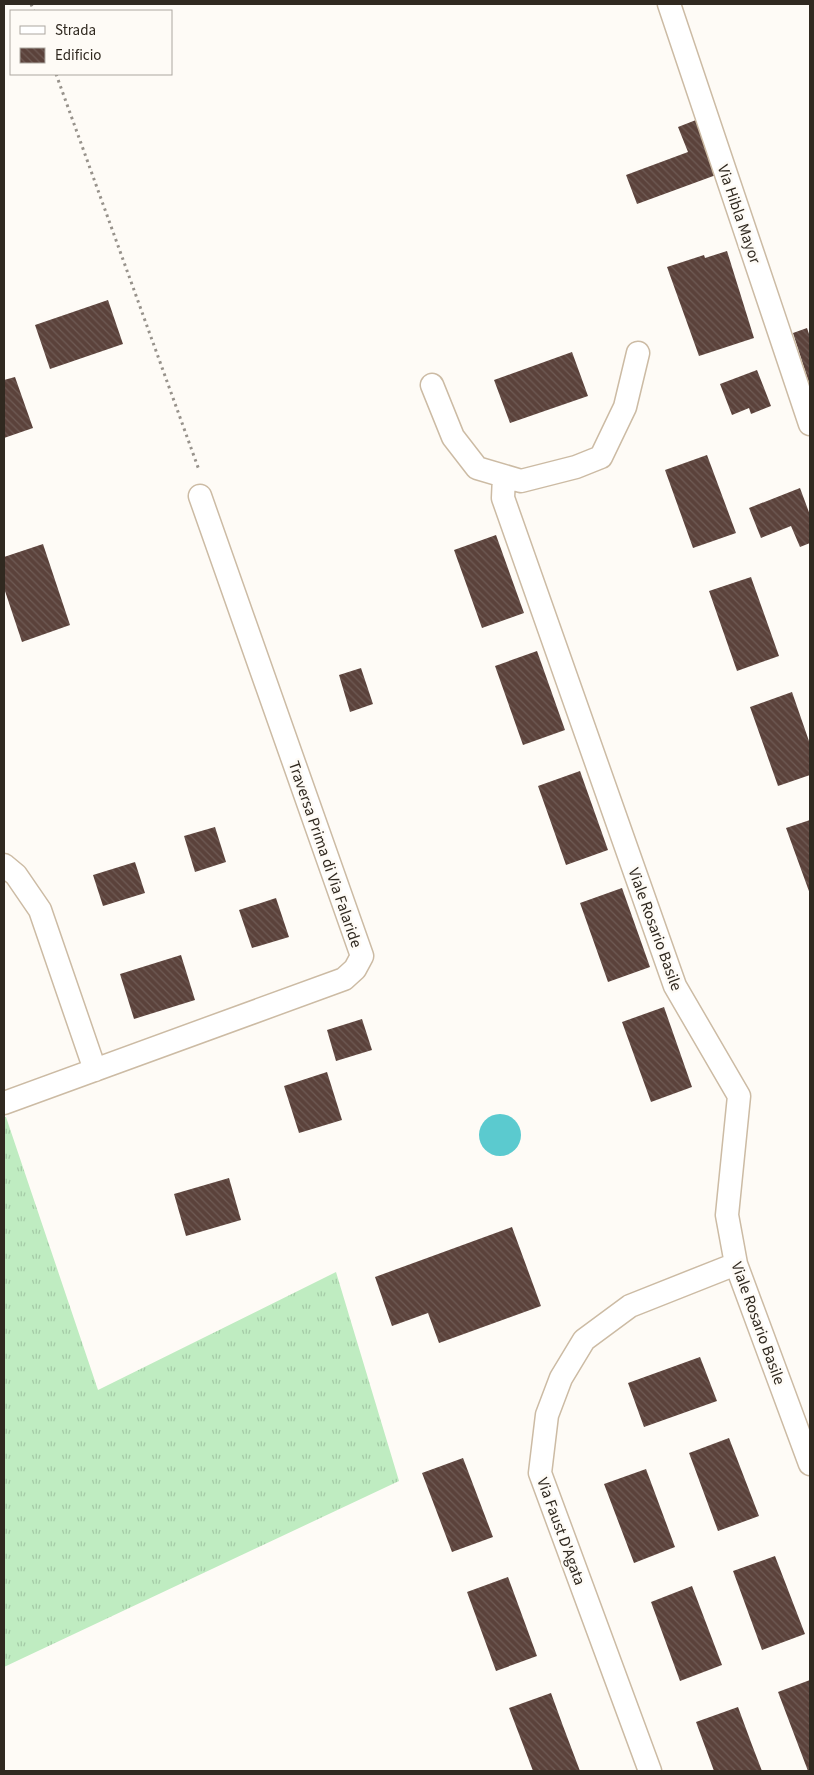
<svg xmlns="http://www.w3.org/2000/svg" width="814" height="1775" font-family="'Source Sans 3',sans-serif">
<defs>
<pattern id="grass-tufts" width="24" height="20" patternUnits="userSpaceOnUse" patternTransform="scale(1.25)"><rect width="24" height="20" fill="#bfecc1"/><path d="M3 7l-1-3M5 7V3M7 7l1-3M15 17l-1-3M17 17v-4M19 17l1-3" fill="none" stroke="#a4caa6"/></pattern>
<pattern id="building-back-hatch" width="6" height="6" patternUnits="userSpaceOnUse" patternTransform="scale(1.25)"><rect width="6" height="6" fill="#5b423b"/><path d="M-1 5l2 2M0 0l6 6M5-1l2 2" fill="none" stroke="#6f5b55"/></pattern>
</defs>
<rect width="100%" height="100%" fill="#fefbf6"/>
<path fill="url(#grass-tufts)" d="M4 1117H6L98 1390 336 1272 399 1481 4 1667Z"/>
<path fill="#5bcacf" d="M479 1135a21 21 0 1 1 42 0a21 21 0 1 1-42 0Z"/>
<path fill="url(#building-back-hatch)" d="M696 120 716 175 637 204 626 175 688 152 678 127Z
M727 251 754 338 699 356 667 267 704 255 705 258Z
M108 300 123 344 50 369 35 325Z
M807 328 810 337V386L793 333Z
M572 352 588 396 510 423 494 380Z
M757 370 771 406 751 414 749 408 732 415 720 384Z
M15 377 33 428 4 438V380Z
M707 455 736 533 693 548 665 470Z
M800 488 810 515V543L800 547 791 526 761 538 749 508Z
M496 535 524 613 482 628 454 550Z
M43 544 70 625 22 642 4 588V557Z
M751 577 779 656 737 671 709 591Z
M537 651 565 730 523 745 495 666Z
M361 668 373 704 350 712 339 675Z
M792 692 810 744V775L778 786 750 707Z
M580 771 608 850 566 865 538 786Z
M810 820V894L786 828Z
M215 827 226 862 195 872 184 836Z
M135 862 145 893 103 906 93 875Z
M622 888 650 967 608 982 580 903Z
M276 898 289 937 252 948 239 910Z
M181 955 195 1000 134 1019 120 974Z
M664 1007 692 1087 651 1102 622 1022Z
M362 1019 372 1050 336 1061 327 1030Z
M327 1072 342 1120 299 1133 284 1086Z
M229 1178 241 1220 186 1236 174 1194Z
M512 1227 541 1306 439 1343 428 1313 392 1326 375 1277Z
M700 1357 717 1401 644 1427 628 1383Z
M729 1438 759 1516 718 1531 689 1453Z
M463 1458 493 1537 452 1552 422 1473Z
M646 1469 675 1547 634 1563 604 1484Z
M775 1556 805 1634 762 1650 733 1571Z
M508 1577 537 1656 496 1671 467 1592Z
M692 1586 722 1665 680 1681 651 1602Z
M810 1680V1770L808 1771 778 1692Z
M551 1693 563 1726 580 1771H533L522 1742 509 1708Z
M738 1707 752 1745 762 1771H714L696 1722Z"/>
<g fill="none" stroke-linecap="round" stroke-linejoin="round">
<g stroke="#ccbba4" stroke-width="25">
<path id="minor" d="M669 4 810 424
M432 385 453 437 477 468 521 481 576 467 601 457 625 407 638 353
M504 476 503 498 675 986 739 1096 727 1215 736 1264 810 1464
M4 865 16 875 40 910 95 1070
M4 1103 344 979 355 969 362 956 200 496
M650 1771 540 1473 547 1415 561 1378 584 1340 630 1306 736 1264"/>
</g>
<path stroke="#97928b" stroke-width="3" stroke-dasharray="2.5 4" stroke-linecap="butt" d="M31 4 34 11
M56 74 199 470"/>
<use href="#minor" stroke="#fff" stroke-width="22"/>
</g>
<g text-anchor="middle" stroke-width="5" stroke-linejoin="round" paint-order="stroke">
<g font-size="16" fill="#302920" stroke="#fefbf6">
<text transform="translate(740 214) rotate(71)" y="6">Via Hibla Mayor</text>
<text transform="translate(326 854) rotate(71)" y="6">Traversa Prima di Via Falaride</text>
<text transform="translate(656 929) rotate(70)" y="6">Viale Rosario Basile</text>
<text transform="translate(759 1323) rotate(70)" y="6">Viale Rosario Basile</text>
<text transform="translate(562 1531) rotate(70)" y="6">Via Faust D'Agata</text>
</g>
</g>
<rect width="814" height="1775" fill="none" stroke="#302920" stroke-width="10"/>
<rect x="10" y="10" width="162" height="65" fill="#fefbf6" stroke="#aca7a0"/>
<rect x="20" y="26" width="25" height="8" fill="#ffffff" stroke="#aca7a0"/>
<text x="55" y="35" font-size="15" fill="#302920">Strada</text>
<rect x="20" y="48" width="25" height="15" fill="url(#building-back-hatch)" stroke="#aca7a0"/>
<text x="55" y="60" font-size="15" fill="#302920">Edificio</text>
</svg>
